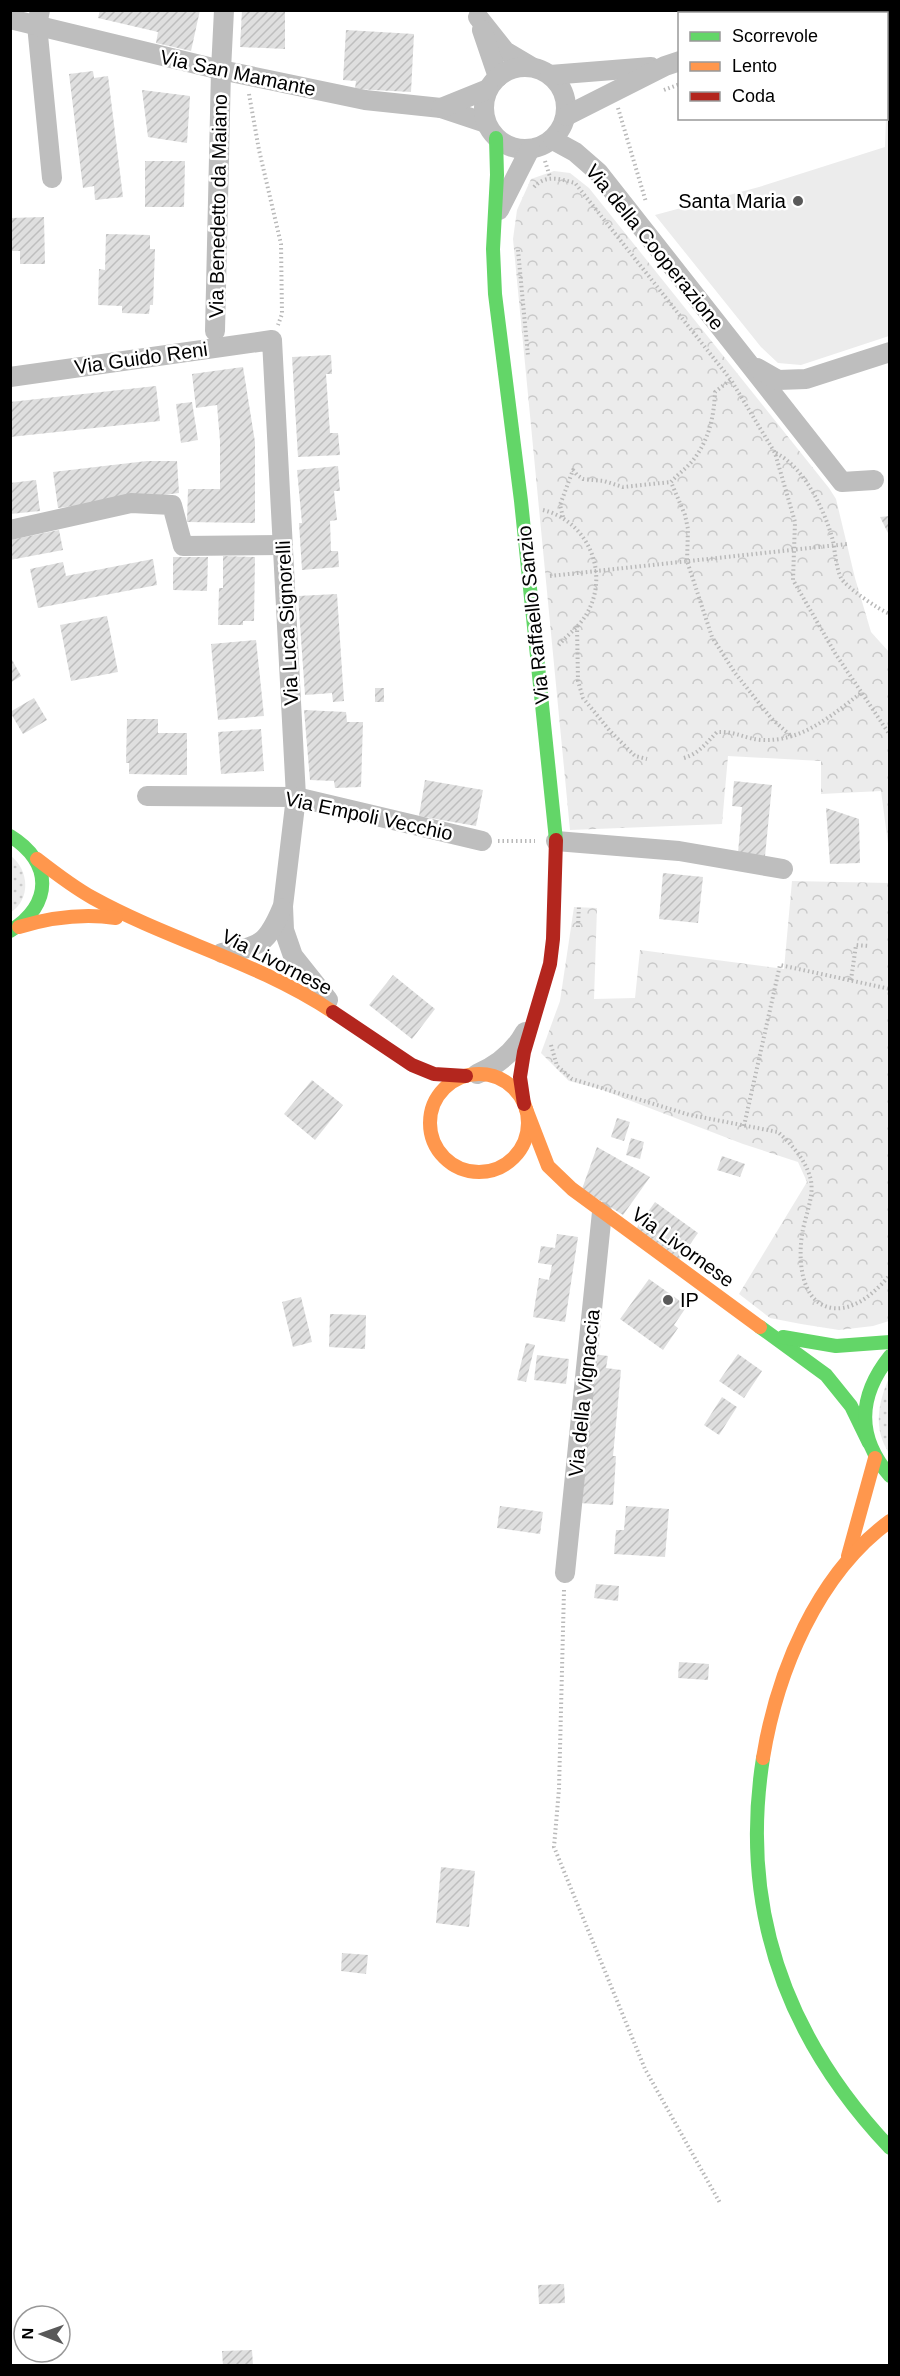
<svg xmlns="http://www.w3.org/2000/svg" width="900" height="2376" viewBox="0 0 900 2376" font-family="Arial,sans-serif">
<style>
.grass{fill:url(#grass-dots)}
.park{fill:url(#park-crowns)}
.pitch{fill:#ececec}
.building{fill:url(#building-hatch)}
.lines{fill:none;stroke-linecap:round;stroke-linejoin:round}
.path{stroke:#b9b9b9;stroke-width:4;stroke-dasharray:1.5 3;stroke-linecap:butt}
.street{stroke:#bebebe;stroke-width:20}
.fast{stroke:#63d668;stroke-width:14}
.slow{stroke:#ff974d;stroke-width:14}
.jam{stroke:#b3261e;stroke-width:14}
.poi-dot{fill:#595959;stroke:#fff;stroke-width:2}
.labels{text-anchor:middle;stroke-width:5;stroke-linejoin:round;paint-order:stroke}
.street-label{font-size:20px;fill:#000;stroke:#fff}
.poi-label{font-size:20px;fill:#000;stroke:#fff;text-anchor:end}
</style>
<defs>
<pattern id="grass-dots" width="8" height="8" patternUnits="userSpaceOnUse" patternTransform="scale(1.5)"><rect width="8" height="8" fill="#ececec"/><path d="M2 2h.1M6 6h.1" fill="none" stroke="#c9c9c9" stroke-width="1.8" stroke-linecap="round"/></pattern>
<pattern id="park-crowns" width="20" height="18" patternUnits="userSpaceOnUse" patternTransform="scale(1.5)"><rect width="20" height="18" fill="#ececec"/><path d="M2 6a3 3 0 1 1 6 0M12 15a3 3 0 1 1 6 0" fill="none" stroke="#c9c9c9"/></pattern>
<pattern id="building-hatch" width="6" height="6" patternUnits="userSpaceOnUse" patternTransform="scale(1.5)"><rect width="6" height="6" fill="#dfdfdf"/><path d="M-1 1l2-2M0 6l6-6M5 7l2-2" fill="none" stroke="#bebebe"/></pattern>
</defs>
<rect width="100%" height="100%" fill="#fff"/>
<g class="grass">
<path d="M 11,856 C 29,870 31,899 11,912 Z"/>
<path d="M 889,1378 L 889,1453 C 873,1429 878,1403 889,1378 Z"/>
</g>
<g class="park">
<polygon points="554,171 570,173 589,188 829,488 836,499 855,578 871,632 889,652 889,851 881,791 821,794 821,761 728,756 722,824 570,830 513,239 517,210 531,179"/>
<polygon points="792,881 889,883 889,1321 873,1326 839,1330 801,1324 770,1318 739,1294 807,1182 798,1162 743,1144 600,1089 569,1081 541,1053 560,1001 574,907 597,908 594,999 635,998 640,950 784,969"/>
</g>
<polygon class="pitch" points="889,26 889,336 801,365 778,363 761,347 655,215 759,187 885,147"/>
<g class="building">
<polygon points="100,10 200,10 191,51 156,43 158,32 98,18"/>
<polygon points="242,10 285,10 285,49 240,47"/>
<polygon points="346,30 414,34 411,92 355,89 356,81 343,80"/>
<polygon points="93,71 94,78 108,76 123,197 95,200 94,186 83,188 69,74"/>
<polygon points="142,90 190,96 187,143 148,137"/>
<polygon points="145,161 185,161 184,207 145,207"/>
<polygon points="44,217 45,264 20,264 20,251 10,251 10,218"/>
<polygon points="106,234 150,235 150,249 155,249 153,305 150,305 149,314 122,313 122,306 98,305 99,269 105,270"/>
<polygon points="331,355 332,374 326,374 330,433 338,433 340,455 298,457 292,357"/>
<polygon points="243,367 255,442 255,523 187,522 188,489 220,489 220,441 217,405 196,408 192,374"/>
<polygon points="156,386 160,421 10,437 10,402"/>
<polygon points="192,402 198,440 181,443 176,404"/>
<polygon points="147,461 177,461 179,493 58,508 53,472"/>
<polygon points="338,466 340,491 334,491 337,520 330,521 331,551 338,551 339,567 302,570 299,523 302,523 297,470"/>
<polygon points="36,480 40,511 10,514 10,483"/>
<polygon points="890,516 890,537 880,517"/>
<polygon points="59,530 63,550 10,560 10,540"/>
<polygon points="223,556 255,557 254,621 243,621 243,625 218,625 219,588 223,588"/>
<polygon points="173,557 208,557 207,591 173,590"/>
<polygon points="153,559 157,585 38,608 30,569 63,562 66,576"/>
<polygon points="337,594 344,701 333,702 332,693 305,695 298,596"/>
<polygon points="107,616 118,672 71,681 60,625"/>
<polygon points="256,640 264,716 218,720 211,644"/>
<polygon points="10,656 21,676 10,683"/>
<rect x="375" y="688" width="9" height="14"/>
<polygon points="34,698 47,720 23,734 10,712"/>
<polygon points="304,710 346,712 347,722 363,722 361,787 335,788 334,781 310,780"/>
<polygon points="127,719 158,719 158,733 187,733 187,775 129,774 129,763 126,763"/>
<polygon points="261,729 264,771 221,774 218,732"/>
<polygon points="425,780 483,790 476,826 419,816"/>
<polygon points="734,781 772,785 765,856 738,853 742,807 732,806"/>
<polygon points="826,808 859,819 860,863 830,864"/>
<polygon points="663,873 703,877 698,923 659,919"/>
<polygon points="393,975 435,1009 412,1039 369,1005"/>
<polygon points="312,1080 343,1105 315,1140 284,1114"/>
<polygon points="617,1118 630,1122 624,1141 611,1137"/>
<polygon points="631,1138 644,1142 640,1159 626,1155"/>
<polygon points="597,1147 650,1177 623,1215 582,1189"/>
<polygon points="722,1156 745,1164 740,1177 717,1170"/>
<polygon points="655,1202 698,1233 679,1260 636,1229"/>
<polygon points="557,1234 578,1237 565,1322 533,1317 539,1278 549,1280 552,1265 538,1263 541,1246 555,1248"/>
<polygon points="649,1279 687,1306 674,1325 678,1328 663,1350 620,1319"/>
<polygon points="301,1297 312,1342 293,1347 282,1302"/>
<polygon points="330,1314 366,1315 365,1349 329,1347"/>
<polygon points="526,1343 535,1345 526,1382 517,1380"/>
<polygon points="593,1354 608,1356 606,1368 621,1370 613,1456 616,1456 613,1505 579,1503"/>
<polygon points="738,1354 762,1371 744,1398 719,1381"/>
<polygon points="537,1355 569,1359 566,1384 534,1380"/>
<polygon points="722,1397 737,1407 719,1435 704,1425"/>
<polygon points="500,1506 543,1512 540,1534 497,1528"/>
<polygon points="626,1506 669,1509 665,1557 614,1554 616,1530 624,1530"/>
<polygon points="596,1584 619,1586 618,1601 594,1598"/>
<polygon points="679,1662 709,1664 708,1680 678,1678"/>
<polygon points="441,1867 475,1871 469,1927 436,1923"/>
<polygon points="342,1953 368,1955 366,1974 341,1971"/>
<polygon points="564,2284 565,2303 539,2304 538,2285"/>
<polygon points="252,2350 253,2366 223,2366 222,2351"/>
</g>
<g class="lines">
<g class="path">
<polyline points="886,14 890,13"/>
<polyline points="664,90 680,84"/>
<polyline points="249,94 259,150 281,244 282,314 278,325"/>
<polyline points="618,108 646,202"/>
<polyline points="545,161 550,177"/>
<path d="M 534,187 C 546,174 560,179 575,183 L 731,380 L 775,453 L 795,522 L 793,580 L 835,653 L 890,735"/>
<polyline points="518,250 528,356"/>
<path d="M 730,380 L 715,392 C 714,417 709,439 694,459 C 688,467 678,474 671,482 L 685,515 L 688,529 L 687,561 L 712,637 L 735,673 L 771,718 L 791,736"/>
<path d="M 776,453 C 805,468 825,511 833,541 C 835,552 836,567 841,578 C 846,587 879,610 890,614"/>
<path d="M 543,510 C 588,521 611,574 586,615 C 579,627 566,636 558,646"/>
<polyline points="563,517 560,505 573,470 577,475 583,479 604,481 623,487 671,482"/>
<polyline points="550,576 847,544"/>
<polyline points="577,626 578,681 583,698 610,731 635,756 647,759"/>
<path d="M 684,758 C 700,753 706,743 717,732 C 736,731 745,739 762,740 C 802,742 832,715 861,693"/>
<polyline points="498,841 535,841"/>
<polyline points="578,927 579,905"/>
<polyline points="851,980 856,945 869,946"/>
<path d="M 551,1045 L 557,1066 L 572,1079 L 690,1115 L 778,1132 C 792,1145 807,1161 811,1181 C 814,1198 804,1219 802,1235 C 798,1261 801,1303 832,1308 C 856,1311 876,1291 890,1275"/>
<polyline points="744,1126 780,965 890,989"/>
<polyline points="564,1590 559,1789 554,1847 645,2069 720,2203"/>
</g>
<g class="street">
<polyline points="40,10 37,25 52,178"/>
<polyline points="821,14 829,10"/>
<polyline points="478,17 505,51 532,67"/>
<polyline points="10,19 221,70 365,100 441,108 486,123"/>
<polyline points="482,30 498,77"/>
<circle cx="525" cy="108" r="41"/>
<polyline points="550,75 651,67"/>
<polyline points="441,108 488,89"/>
<polyline points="566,116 665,66 680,61"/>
<polyline points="553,140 575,152 598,172 842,482 874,480"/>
<polyline points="499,210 530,149"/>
<polyline points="215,331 221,70 224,10"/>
<polyline points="757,368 778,380 806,379 890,352"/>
<polyline points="10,377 272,340 296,797 283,906 284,930 293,956 328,1000"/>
<polyline points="10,530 131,503 172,505 183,546 283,545"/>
<polyline points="147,796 296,797 482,841"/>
<polyline points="556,841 679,851 783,869"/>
<path d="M 222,953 C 260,947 267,944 282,908"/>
<path d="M 477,1074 C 498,1065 514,1052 525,1032"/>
<polyline points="565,1573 602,1212"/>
</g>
<g class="fast">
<polyline points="496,138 497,175 493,249 495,294 521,501 556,840"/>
<path d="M 10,836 C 53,862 53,905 10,931"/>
<polyline points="760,1327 826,1375 851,1406 869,1443"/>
<polyline points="783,1337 836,1346 890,1342"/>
<path d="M 890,1356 C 858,1396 856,1437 890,1476"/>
<path d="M 763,1758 C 739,1910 786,2038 890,2148"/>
</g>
<g class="slow">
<path d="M 37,859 C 55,873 73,887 93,898 C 171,941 258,962 333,1012"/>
<path d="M 19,927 C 52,917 82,913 116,918"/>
<circle cx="479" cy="1123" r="49"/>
<polyline points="526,1109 548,1166 572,1189 760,1327"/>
<polyline points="848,1556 875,1458"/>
<path d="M 763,1758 C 777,1672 817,1574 890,1521"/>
</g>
<g class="jam">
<polyline points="333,1012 412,1065 434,1074 466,1076"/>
<polyline points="524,1104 520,1077 524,1052 550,964 553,939 556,840"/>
</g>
</g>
<g class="poi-dot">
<circle cx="798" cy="201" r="6"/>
<circle cx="668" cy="1300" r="6"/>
</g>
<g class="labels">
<g class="street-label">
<text transform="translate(238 73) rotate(12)" y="7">Via San Mamante</text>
<text transform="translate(218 206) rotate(-89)" y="7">Via Benedetto da Maiano</text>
<text transform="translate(655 247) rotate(51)" y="7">Via della Cooperazione</text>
<text transform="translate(141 358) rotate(-8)" y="7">Via Guido Reni</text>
<text transform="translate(533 615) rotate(-96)" y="7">Via Raffaello Sanzio</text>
<text transform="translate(287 623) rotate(-93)" y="7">Via Luca Signorelli</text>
<text transform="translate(369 816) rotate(12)" y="7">Via Empoli Vecchio</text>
<text transform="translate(277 962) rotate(27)" y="7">Via Livornese</text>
<text transform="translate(683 1247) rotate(36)" y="7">Via Livornese</text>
<text transform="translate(584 1393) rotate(-84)" y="7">Via della Vignaccia</text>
</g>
<g class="poi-label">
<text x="786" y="208">Santa Maria</text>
<text x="680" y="1307" text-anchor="start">IP</text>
</g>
</g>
<rect width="900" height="2376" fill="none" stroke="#000000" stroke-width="24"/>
<rect x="678" y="12" width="210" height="108" fill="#ffffff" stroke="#999999" stroke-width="1.5"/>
<rect x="690" y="32" width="30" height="9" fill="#63d668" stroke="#999999" stroke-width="1.5"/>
<text x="732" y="42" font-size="18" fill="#000000">Scorrevole</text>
<rect x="690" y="62" width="30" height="9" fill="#ff974d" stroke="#999999" stroke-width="1.5"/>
<text x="732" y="72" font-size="18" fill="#000000">Lento</text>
<rect x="690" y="92" width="30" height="9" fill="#b3261e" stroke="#999999" stroke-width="1.5"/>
<text x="732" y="102" font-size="18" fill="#000000">Coda</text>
<g transform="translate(42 2334) rotate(271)"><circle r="28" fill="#ffffff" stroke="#999999" stroke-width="1.5"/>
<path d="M0-4.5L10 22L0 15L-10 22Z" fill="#595959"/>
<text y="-9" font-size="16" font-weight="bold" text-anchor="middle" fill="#000000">N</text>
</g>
</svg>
